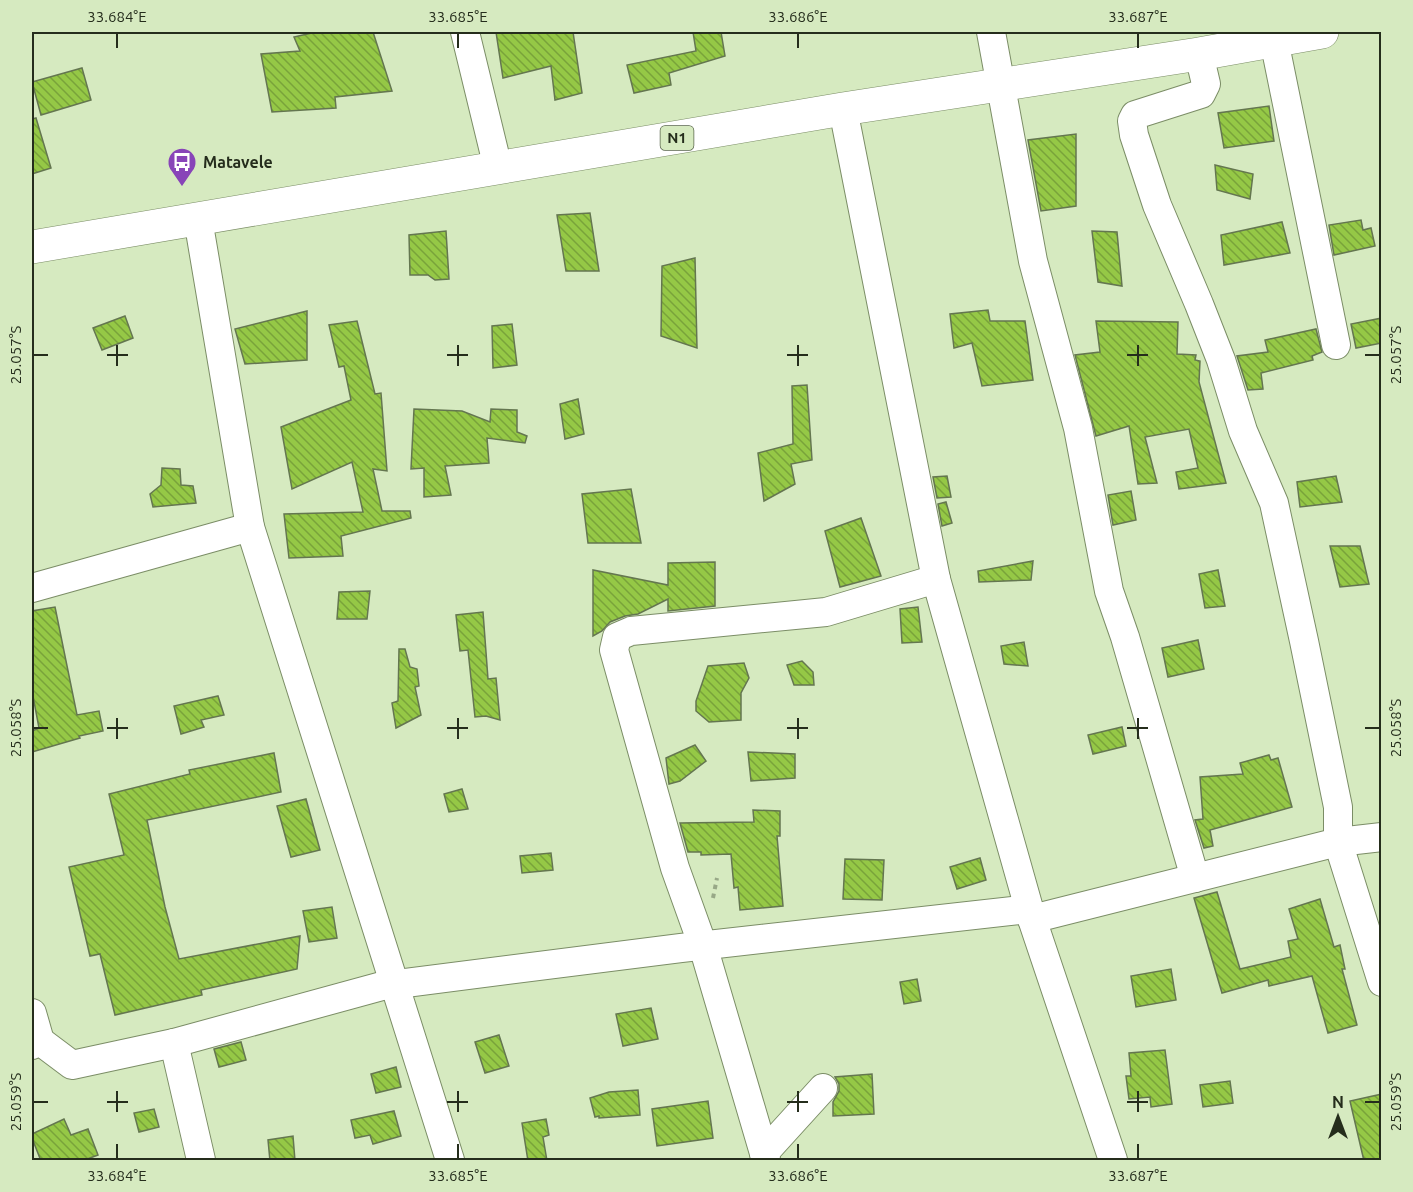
<svg xmlns="http://www.w3.org/2000/svg" width="1413" height="1192" viewBox="0 0 1413 1192" font-family="Ubuntu,sans-serif">
<style>
.building{fill:url(#building-back-hatch);stroke:#647650;stroke-width:1.5}
.lines{fill:none;stroke-linecap:round;stroke-linejoin:round}
.minor-casing{stroke:#7b8d66;stroke-width:30}
.highway-casing{stroke:#7b8d66;stroke-width:34}
.path{stroke:#98a887;stroke-width:4;stroke-dasharray:4.5 4.5;stroke-linecap:butt}
.minor{stroke:#fff;stroke-width:28}
.highway{stroke:#fff;stroke-width:33}
.ticks{fill:none;stroke:#252d1c;stroke-width:2}
.labels{text-anchor:middle;stroke-width:4.5;stroke-linejoin:round;paint-order:stroke}
.shield{fill:#d6eac0;stroke:#5a664d;stroke-width:1.5}
.shield-label{font-size:15px;font-weight:bold;fill:#252d1c}
.poi-label{font-size:16px;font-weight:bold;fill:#252d1c;stroke:#d6eac0;text-anchor:start}
.neatline{fill:none;stroke:#252d1c;stroke-width:2}
.ticks-label{font-size:15px;text-anchor:middle;fill:#252d1c}
</style>
<defs>
<pattern id="building-back-hatch" width="6" height="6" patternUnits="userSpaceOnUse" patternTransform="scale(1.5)"><rect width="6" height="6" fill="#95c846"/><path d="M-1 5l2 2M0 0l6 6M5-1l2 2" fill="none" stroke="#79a33a"/></pattern>
</defs>
<rect width="100%" height="100%" fill="#d6eac0"/>
<g class="building">
<polygon points="316,32 373,32 392,91 335,97 336,108 272,112 261,54 300,51 294,37"/>
<polygon points="496,32 573,32 582,93 555,100 551,66 503,78"/>
<polygon points="693,32 721,32 725,56 669,73 671,85 634,93 627,65 696,51"/>
<polygon points="82,68 91,100 41,115 32,82"/>
<polygon points="1269,106 1274,141 1224,148 1218,113"/>
<polygon points="36,118 51,168 32,174 32,119"/>
<polygon points="1076,134 1076,206 1041,211 1028,140"/>
<polygon points="1215,165 1253,174 1250,199 1217,190"/>
<polygon points="590,213 599,271 566,271 557,215"/>
<polygon points="1361,220 1363,230 1371,228 1375,246 1334,255 1329,225"/>
<polygon points="1282,222 1290,253 1224,265 1221,235"/>
<polygon points="446,231 449,279 435,280 428,275 410,275 409,235"/>
<polygon points="1092,231 1117,232 1122,286 1098,282"/>
<polygon points="695,258 697,348 661,336 662,266"/>
<polygon points="988,310 990,321 1025,321 1033,380 982,386 972,343 954,348 950,314"/>
<polygon points="307,311 307,360 245,364 235,329"/>
<polygon points="125,316 133,338 102,350 93,328"/>
<polygon points="1382,318 1382,343 1356,348 1351,324"/>
<polygon points="357,321 375,394 381,393 387,471 373,469 382,511 410,511 411,518 341,536 343,556 289,558 284,514 363,512 352,462 292,489 281,427 351,400 344,366 339,367 329,325"/>
<polygon points="1096,321 1178,322 1177,354 1196,355 1195,360 1200,361 1199,382 1226,483 1179,489 1176,472 1198,468 1189,429 1145,437 1157,483 1138,484 1129,426 1096,436 1075,355 1100,352"/>
<polygon points="512,324 517,365 493,368 492,326"/>
<polygon points="1316,329 1322,352 1312,356 1313,360 1261,373 1263,389 1248,390 1237,356 1268,352 1265,340"/>
<polygon points="807,385 812,460 791,464 795,484 764,501 758,453 793,444 792,386"/>
<polygon points="578,399 584,434 565,439 560,404"/>
<polygon points="414,409 462,411 490,422 491,409 517,410 517,432 527,436 525,443 487,438 489,463 445,466 451,495 424,497 424,468 411,469"/>
<polygon points="162,468 180,469 181,485 193,486 196,503 153,507 150,494 161,485"/>
<polygon points="947,476 951,497 937,498 933,477"/>
<polygon points="1336,476 1342,502 1300,507 1297,482"/>
<polygon points="631,489 641,543 588,543 582,494"/>
<polygon points="1131,491 1136,520 1113,525 1108,495"/>
<polygon points="946,502 952,523 942,526 938,504"/>
<polygon points="861,518 881,576 840,587 825,531"/>
<polygon points="1330,546 1360,546 1369,584 1340,587"/>
<polygon points="1033,561 1031,580 979,582 978,571"/>
<polygon points="715,562 715,606 668,611 668,599 638,614 625,616 610,622 602,631 593,636 593,570 668,585 668,563"/>
<polygon points="1218,570 1225,606 1205,608 1199,574"/>
<polygon points="370,591 367,619 337,619 339,592"/>
<polygon points="55,607 77,715 99,711 103,731 79,736 80,738 32,752 32,731 39,728 32,691 32,611"/>
<polygon points="918,607 922,642 902,643 900,609"/>
<polygon points="483,612 488,679 496,678 500,720 486,716 475,717 468,650 460,651 456,615"/>
<polygon points="1198,640 1204,669 1168,677 1162,648"/>
<polygon points="1024,642 1028,666 1004,664 1001,646"/>
<polygon points="399,649 405,649 410,667 417,669 419,686 415,687 421,715 396,728 392,703 398,701"/>
<polygon points="802,661 813,672 814,685 794,685 787,665"/>
<polygon points="744,663 749,678 741,693 741,720 709,722 696,711 696,701 708,666"/>
<polygon points="218,696 224,715 201,720 204,727 181,734 174,706"/>
<polygon points="1122,727 1126,746 1093,754 1088,735"/>
<polygon points="695,745 706,761 680,781 669,784 666,758"/>
<polygon points="748,752 795,754 795,778 751,781"/>
<polygon points="274,753 281,792 147,820 165,907 179,959 300,936 297,969 201,990 202,995 115,1015 100,954 90,956 69,867 124,855 109,794 190,774 189,770"/>
<polygon points="1269,755 1271,760 1278,758 1292,807 1210,830 1213,846 1204,848 1195,820 1203,819 1200,777 1243,774 1240,763"/>
<polygon points="462,789 468,809 449,812 444,794"/>
<polygon points="306,799 320,850 291,857 277,806"/>
<polygon points="753,810 780,811 780,836 777,836 783,906 740,910 738,887 734,888 731,854 701,855 701,852 688,852 680,823 754,822"/>
<polygon points="551,853 553,870 522,873 520,856"/>
<polygon points="980,858 986,880 957,889 950,867"/>
<polygon points="845,859 884,860 882,900 843,899"/>
<polygon points="1217,892 1240,969 1291,957 1288,941 1298,939 1289,909 1320,899 1334,947 1340,945 1345,969 1342,969 1357,1025 1328,1033 1312,976 1269,986 1268,980 1222,993 1194,898"/>
<polygon points="332,907 337,938 309,942 303,911"/>
<polygon points="1171,969 1176,1000 1136,1007 1131,976"/>
<polygon points="917,979 921,1001 904,1004 900,982"/>
<polygon points="651,1008 658,1039 623,1046 616,1014"/>
<polygon points="499,1035 509,1066 485,1073 475,1042"/>
<polygon points="241,1042 246,1060 219,1067 214,1049"/>
<polygon points="1165,1050 1172,1104 1151,1107 1150,1097 1129,1099 1126,1076 1131,1076 1129,1053"/>
<polygon points="396,1067 401,1087 376,1093 371,1074"/>
<polygon points="872,1074 874,1114 833,1116 833,1102 839,1091 839,1084 835,1077"/>
<polygon points="1230,1081 1233,1103 1203,1107 1200,1085"/>
<polygon points="638,1090 640,1115 599,1118 599,1116 595,1117 590,1098 609,1092"/>
<polygon points="1382,1094 1382,1161 1364,1161 1350,1101"/>
<polygon points="708,1101 713,1138 657,1146 652,1109"/>
<polygon points="154,1109 159,1127 139,1132 134,1113"/>
<polygon points="394,1111 401,1136 373,1144 370,1135 355,1138 351,1120"/>
<polygon points="64,1119 71,1135 88,1129 98,1155 82,1161 41,1161 32,1138 32,1134"/>
<polygon points="546,1119 549,1135 543,1137 547,1161 528,1161 522,1123"/>
<polygon points="293,1136 295,1161 270,1161 268,1140"/>
</g>
<g class="lines">
<g class="minor-casing">
<g id="minor">
<polyline points="465,32 498,168"/>
<polyline points="991,32 1033,261 1078,428 1109,591 1125,637 1195,878"/>
<polyline points="1274,40 1336,345"/>
<polyline points="1199,54 1206,84 1201,94 1135,115 1132,121 1134,135 1157,205 1199,304 1221,360 1243,431 1274,503 1304,641 1338,807 1338,842 1382,982"/>
<polyline points="843,109 936,579 1032,919 1113,1160"/>
<polyline points="198,219 250,527 450,1160"/>
<polyline points="32,588 250,527"/>
<polyline points="1032,919 1338,842 1382,837"/>
<polyline points="32,1013 40,1041"/>
<polyline points="174,1043 201,1160"/>
<polyline points="32,1045 40,1041 72,1065 174,1043 382,986 681,948 1029,909"/>
<polyline points="764,1153 823,1088"/>
<polyline points="766,1160 703,946 675,868 614,650 617,637 631,631 826,612 936,579"/>
</g>
</g>
<g class="highway-casing">
<polyline id="highway" points="32,247 843,109 1199,54 1322,32"/>
</g>
<polyline class="path" points="713,898 717,878"/>
<use href="#minor" class="minor"/>
<use href="#highway" class="highway"/>
</g>
<path class="ticks" d="M 117,33 L 117,48M 458,33 L 458,48M 798,33 L 798,48M 1138,33 L 1138,48M 117,345 L 117,366M 458,345 L 458,366M 798,345 L 798,366M 1138,345 L 1138,366M 33,355 L 48,355M 107,355 L 128,355M 447,355 L 468,355M 787,355 L 808,355M 1127,355 L 1148,355M 1365,355 L 1380,355M 117,718 L 117,739M 458,718 L 458,739M 798,718 L 798,739M 1138,718 L 1138,739M 33,728 L 48,728M 107,728 L 128,728M 447,728 L 468,728M 787,728 L 808,728M 1127,728 L 1148,728M 1365,728 L 1380,728M 117,1091 L 117,1112M 458,1091 L 458,1112M 798,1091 L 798,1112M 1138,1091 L 1138,1112M 33,1102 L 48,1102M 107,1102 L 128,1102M 447,1102 L 468,1102M 787,1102 L 808,1102M 1127,1102 L 1148,1102M 1365,1102 L 1380,1102M 117,1144 L 117,1159M 458,1144 L 458,1159M 798,1144 L 798,1159M 1138,1144 L 1138,1159"/>
<defs>
<g id="bus-pin" transform="scale(1.5)"><path d="M0 17L-7.5 6A9.5 9.5 0 1 1 7.5 6Z" fill="#8844b8" stroke="#d6eac0"/><path d="M-5-6H5V4H4V6H2V4H-2V6H-4V4H-5ZM-3.5-4V0h7V-4ZM-3.5 1.2v1.5H-2V1.2ZM2 1.2v1.5H3.5V1.2Z" fill="#fff"/></g>
</defs>
<g fill-rule="evenodd">
<use href="#bus-pin" x="182" y="162"/>
</g>
<g class="labels">
<rect class="shield" x="660.5" y="126" width="33" height="24" rx="4.5"/>
<g class="shield-label">
<text x="677" y="143">N1</text>
</g>
<g class="poi-label">
<text x="203" y="168">Matavele</text>
</g>
</g>
<rect width="1413" height="1192" fill="none" stroke="#d6eac0" stroke-width="66"/>
<g transform="translate(1338 1117)" stroke="#d6eac0" stroke-width="4.5" paint-order="stroke">
<path d="M0-4.5L10 22L0 15L-10 22Z" fill="#252d1c"/>
<text y="-9" font-size="16" font-weight="bold" text-anchor="middle" fill="#252d1c">N</text>
</g>
<rect x="33" y="33" width="1347" height="1126" class="neatline"/>
<g class="ticks-label">
<text x="117" y="22">33.684°E</text>
<text x="458" y="22">33.685°E</text>
<text x="798" y="22">33.686°E</text>
<text x="1138" y="22">33.687°E</text>
<text transform="translate(16 355) rotate(-90)" y="5">25.057°S</text>
<text transform="translate(1396 355) rotate(-90)" y="5">25.057°S</text>
<text transform="translate(16 728) rotate(-90)" y="5">25.058°S</text>
<text transform="translate(1396 728) rotate(-90)" y="5">25.058°S</text>
<text transform="translate(16 1102) rotate(-90)" y="5">25.059°S</text>
<text transform="translate(1396 1102) rotate(-90)" y="5">25.059°S</text>
<text x="117" y="1181">33.684°E</text>
<text x="458" y="1181">33.685°E</text>
<text x="798" y="1181">33.686°E</text>
<text x="1138" y="1181">33.687°E</text>
</g>
</svg>
